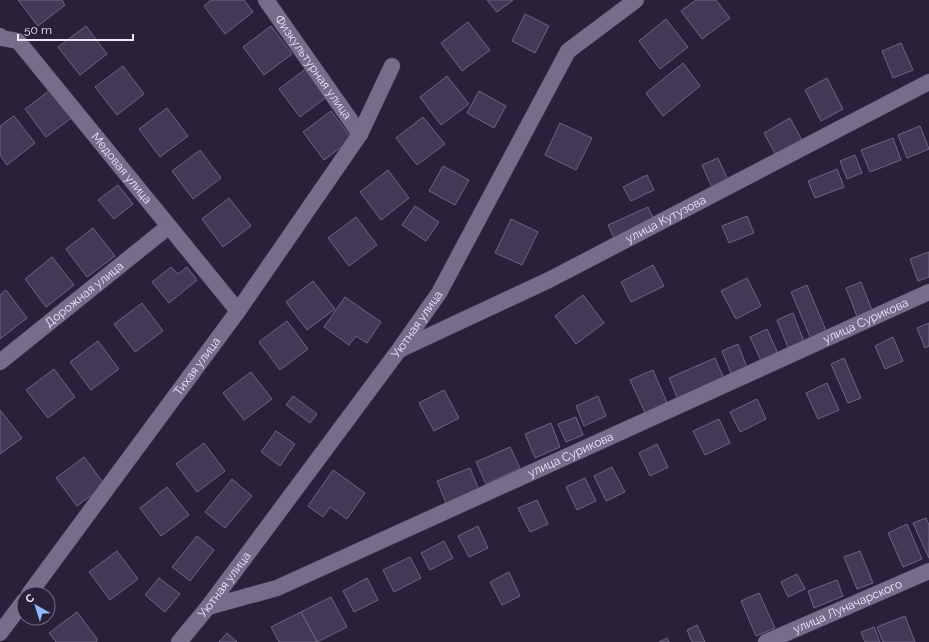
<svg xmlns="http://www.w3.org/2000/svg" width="929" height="642" viewBox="0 0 929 642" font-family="Raleway,sans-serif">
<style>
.building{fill:#433954;stroke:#6f6582}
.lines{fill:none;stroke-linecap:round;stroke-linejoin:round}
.minor-casing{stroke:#433a4f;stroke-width:17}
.minor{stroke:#776d8a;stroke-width:16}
.labels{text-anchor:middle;stroke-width:3;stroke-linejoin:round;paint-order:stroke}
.street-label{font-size:12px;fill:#efeafb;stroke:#292039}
</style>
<rect width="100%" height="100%" fill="#292039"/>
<g class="building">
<polygon points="18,0 62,0 65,5 38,26"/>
<polygon points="211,0 244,0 253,12 225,34 204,6"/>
<polygon points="487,0 513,0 497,12"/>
<polygon points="696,0 716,0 730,18 702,39 681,11"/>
<polygon points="525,14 549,26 535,53 512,41"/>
<polygon points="666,19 688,47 660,69 639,41"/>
<polygon points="468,22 490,50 462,71 441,43"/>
<polygon points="86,26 107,54 80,75 58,47"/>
<polygon points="271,26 292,54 264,75 243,47"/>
<polygon points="901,43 913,70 893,78 882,51"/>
<polygon points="683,63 700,86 663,116 646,93"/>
<polygon points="123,66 144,94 117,115 95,87"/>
<polygon points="307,68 328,96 300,117 279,89"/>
<polygon points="447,76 469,104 441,125 420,97"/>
<polygon points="827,78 843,109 821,121 805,90"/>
<polygon points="53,88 74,116 46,137 25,109"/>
<polygon points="479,91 506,106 494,128 467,113"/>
<polygon points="167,108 188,136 160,157 139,129"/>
<polygon points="331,111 352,139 324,160 303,132"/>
<polygon points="14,116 35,143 7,165 0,155 0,126"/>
<polygon points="423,117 445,144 417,165 396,138"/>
<polygon points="790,118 803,142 777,157 764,133"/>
<polygon points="560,123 592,138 576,170 545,155"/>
<polygon points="920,126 929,149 907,158 898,135"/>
<polygon points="893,138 901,160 870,172 861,150"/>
<polygon points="200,150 221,178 193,199 172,171"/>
<polygon points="855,155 862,173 847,179 840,161"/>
<polygon points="718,158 729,182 713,190 702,165"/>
<polygon points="443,166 469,180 455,205 429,191"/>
<polygon points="837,169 844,187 815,198 808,181"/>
<polygon points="388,170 409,198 381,220 360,192"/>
<polygon points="647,175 654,190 631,201 623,187"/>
<polygon points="118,185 133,204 114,219 98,200"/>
<polygon points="229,198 251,226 223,247 202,219"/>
<polygon points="415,206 439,222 426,241 402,225"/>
<polygon points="648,207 656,224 616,242 608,225"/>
<polygon points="747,216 754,233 729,243 722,226"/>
<polygon points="356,217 377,245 349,266 328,238"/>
<polygon points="511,219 538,232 522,265 495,253"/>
<polygon points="93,228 115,256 87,277 66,249"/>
<polygon points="929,252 929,277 918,281 910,259"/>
<polygon points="52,257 74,285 46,307 25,279"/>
<polygon points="653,265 664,286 631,302 621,282"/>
<polygon points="171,267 178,274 187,267 197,280 169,303 152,282"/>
<polygon points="747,278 761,306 736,319 721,291"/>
<polygon points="313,281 335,309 307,330 286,302"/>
<polygon points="861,282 873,313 858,319 846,288"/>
<polygon points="807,285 827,333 811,339 791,292"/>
<polygon points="6,290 27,318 0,339 0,295"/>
<polygon points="583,295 604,323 576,344 555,316"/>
<polygon points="345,297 381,322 367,343 356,336 349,345 324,327"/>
<polygon points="142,303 163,331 135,352 114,324"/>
<polygon points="793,313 805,344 789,350 777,320"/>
<polygon points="287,321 308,349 280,370 259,342"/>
<polygon points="929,323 929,346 925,348 917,328"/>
<polygon points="767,329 779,356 762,363 750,337"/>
<polygon points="893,337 903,361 885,369 875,346"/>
<polygon points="98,341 119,369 91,390 70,362"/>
<polygon points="738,344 748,370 732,376 722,351"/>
<polygon points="715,358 725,381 679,402 669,378"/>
<polygon points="844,358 861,398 848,403 831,364"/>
<polygon points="54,369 75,397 48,418 26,390"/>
<polygon points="653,370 668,405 646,415 630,380"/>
<polygon points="251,372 272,399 244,420 223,393"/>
<polygon points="827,383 839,410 818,419 806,393"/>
<polygon points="444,390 459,418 434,431 419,403"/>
<polygon points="293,396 317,414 310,423 286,405"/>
<polygon points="598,396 606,416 584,426 576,406"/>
<polygon points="757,399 766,419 740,432 730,412"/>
<polygon points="0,410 22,438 0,454"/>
<polygon points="576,417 583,435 566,442 558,424"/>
<polygon points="719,419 730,443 705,455 693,431"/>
<polygon points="551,423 560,447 535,458 525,434"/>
<polygon points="276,431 295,444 280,466 261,452"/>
<polygon points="204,443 225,471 197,492 176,464"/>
<polygon points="657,444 668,467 650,476 639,453"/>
<polygon points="510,447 520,468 486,484 476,462"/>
<polygon points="84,457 105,485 77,506 56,478"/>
<polygon points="612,467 625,492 606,501 594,476"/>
<polygon points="470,468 479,490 446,503 437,481"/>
<polygon points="333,470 365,493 347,519 330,507 323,517 308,506"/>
<polygon points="585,478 596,501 577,510 566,487"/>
<polygon points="232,479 252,496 225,528 205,512"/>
<polygon points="167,487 189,515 161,536 140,508"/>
<polygon points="537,500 548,524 530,532 518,508"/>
<polygon points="926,518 929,525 929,558 913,523"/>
<polygon points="907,524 922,559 903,567 888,533"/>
<polygon points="478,526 488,548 469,557 458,536"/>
<polygon points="197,536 214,550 190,581 172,567"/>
<polygon points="444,541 453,558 430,570 421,553"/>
<polygon points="117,551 138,579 110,600 89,572"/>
<polygon points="860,551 873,583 857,589 844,557"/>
<polygon points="410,557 421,578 394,592 383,570"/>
<polygon points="509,572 520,596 502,605 490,582"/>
<polygon points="797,574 805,589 788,597 781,582"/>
<polygon points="159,578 180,594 165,612 145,595"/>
<polygon points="367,578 378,600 354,612 343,591"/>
<polygon points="837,580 843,596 814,608 808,591"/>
<polygon points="759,593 775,628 756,636 741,601"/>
<polygon points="331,597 347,627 317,642 301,612"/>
<polygon points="77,612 98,640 96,642 56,642 49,633"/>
<polygon points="301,612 317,642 279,642 271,627"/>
<polygon points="905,616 915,642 883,642 877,627"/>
<polygon points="697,625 705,642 692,642 687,630"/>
<polygon points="874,627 880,642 865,642 861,632"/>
<polygon points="227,633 237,642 219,642"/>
<polygon points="667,638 669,642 659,642"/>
</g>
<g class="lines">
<g class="minor-casing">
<g id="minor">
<path id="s1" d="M 266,0 L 360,134"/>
<path id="s2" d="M 0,36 L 2,38 L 18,41 L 238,311"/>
<path id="s3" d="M 401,349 L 549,280 L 929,82"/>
<path id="s4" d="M 0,362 L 168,227"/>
<path id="s5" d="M 29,594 L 238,311 L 360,134 L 392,66"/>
<path id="s6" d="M 208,607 L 277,588 L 929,292"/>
<polyline points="0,633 24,601"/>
<path id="s7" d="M 179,642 L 208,607 L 399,350 L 439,293 L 568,51 L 636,0"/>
<path id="s8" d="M 766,642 L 929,571"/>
</g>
</g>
<use href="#minor" class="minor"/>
</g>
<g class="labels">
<g class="street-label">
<text dy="4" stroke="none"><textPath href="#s1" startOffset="82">Физкультурная улица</textPath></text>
<text dy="4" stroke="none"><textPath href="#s2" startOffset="183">Медовая улица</textPath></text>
<text dy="4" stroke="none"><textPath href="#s3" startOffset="295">улица Кутузова</textPath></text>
<text dy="4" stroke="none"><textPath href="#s4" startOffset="108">Дорожная улица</textPath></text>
<text dy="4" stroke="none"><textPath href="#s6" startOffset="718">улица Сурикова</textPath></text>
<text dy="4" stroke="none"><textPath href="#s7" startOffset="397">Уютная улица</textPath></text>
<text dy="4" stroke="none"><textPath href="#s5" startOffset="283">Тихая улица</textPath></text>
<text dy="4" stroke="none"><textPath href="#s6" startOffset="394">улица Сурикова</textPath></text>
<text dy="4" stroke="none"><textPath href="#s7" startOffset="73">Уютная улица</textPath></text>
<text dy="4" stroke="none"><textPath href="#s8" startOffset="89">улица Луначарского</textPath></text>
</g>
</g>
<g transform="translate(36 606) rotate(321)"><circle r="19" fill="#292039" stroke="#787187"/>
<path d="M0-3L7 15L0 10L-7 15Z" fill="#91b8fd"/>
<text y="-6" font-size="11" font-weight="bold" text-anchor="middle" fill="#efeafb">С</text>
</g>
<path d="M18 34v6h115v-6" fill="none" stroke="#efeafb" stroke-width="2"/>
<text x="24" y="34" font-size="12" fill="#efeafb" stroke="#292039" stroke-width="3" paint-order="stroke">50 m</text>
</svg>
